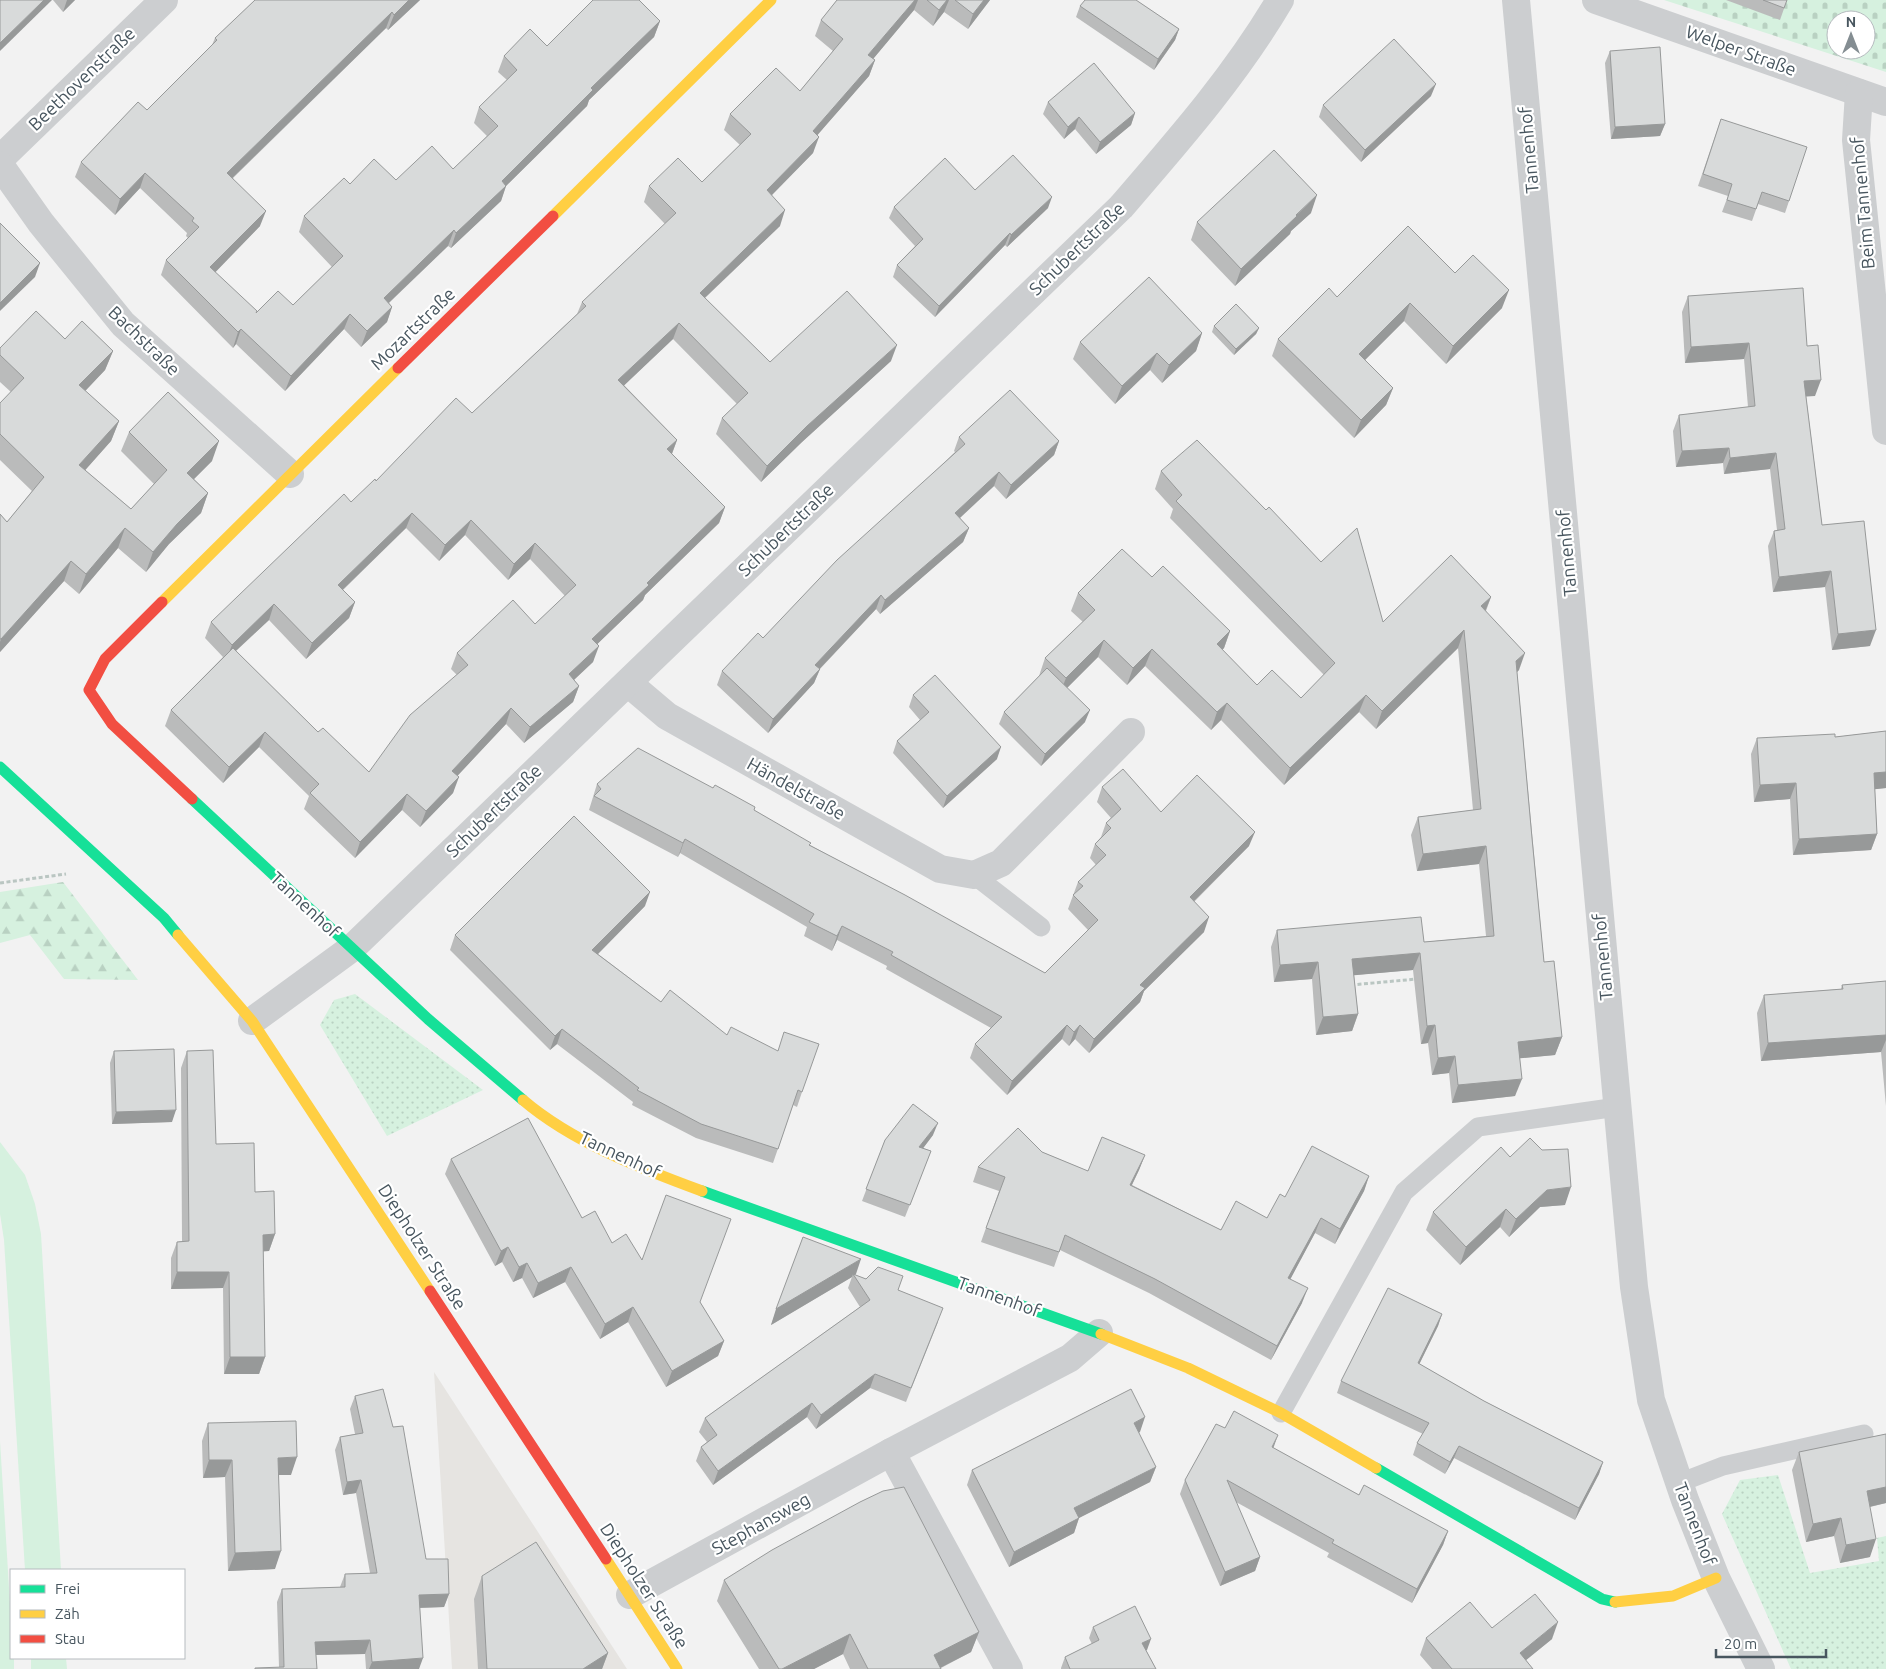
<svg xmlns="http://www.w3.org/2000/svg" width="1886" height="1669" viewBox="0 0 1886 1669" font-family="Ubuntu,sans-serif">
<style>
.commercial{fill:#e6e4e1}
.forest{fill:url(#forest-firs)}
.cemetery{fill:url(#cemetery-stones);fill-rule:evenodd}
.park{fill:url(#park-dots)}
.pitch{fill:#d6f1df}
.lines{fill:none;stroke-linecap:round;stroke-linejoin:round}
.path{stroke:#bac6c2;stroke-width:3;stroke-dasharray:4 2.5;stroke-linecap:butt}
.lane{stroke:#ccced0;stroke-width:19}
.street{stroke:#ccced0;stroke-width:28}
.fast{stroke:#16e098;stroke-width:11}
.slow{stroke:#ffcf43;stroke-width:11}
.jam{stroke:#f24e42;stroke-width:11}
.wall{fill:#babbbb;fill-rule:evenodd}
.shaded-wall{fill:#979999}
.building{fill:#d8dada;stroke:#979999}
.labels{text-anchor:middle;stroke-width:4.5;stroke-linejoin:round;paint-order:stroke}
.street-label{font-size:18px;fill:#48565f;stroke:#fff}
</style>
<defs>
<pattern id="forest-firs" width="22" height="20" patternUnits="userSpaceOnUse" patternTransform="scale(1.25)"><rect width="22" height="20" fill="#d6f1df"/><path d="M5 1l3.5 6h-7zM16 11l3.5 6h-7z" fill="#b9d1c2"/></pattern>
<pattern id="cemetery-stones" width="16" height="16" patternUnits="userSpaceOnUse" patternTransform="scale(1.25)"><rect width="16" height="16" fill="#d6f1df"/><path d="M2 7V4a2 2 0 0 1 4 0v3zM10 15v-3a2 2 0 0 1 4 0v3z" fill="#b9d1c2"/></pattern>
<pattern id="park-dots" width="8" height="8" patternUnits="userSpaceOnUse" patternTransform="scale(1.25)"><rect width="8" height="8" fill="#d6f1df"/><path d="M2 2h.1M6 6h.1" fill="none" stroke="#b9d1c2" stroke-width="1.8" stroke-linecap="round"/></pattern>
</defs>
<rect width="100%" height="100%" fill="#f2f2f2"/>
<polygon class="commercial" points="434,1372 627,1669 452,1669"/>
<polygon class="forest" points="63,882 138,980 64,979 30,935 0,943 0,892"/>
<path class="cemetery" d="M 1664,0 L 1886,0 L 1886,72 ZM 1836,20 L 1866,20 L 1866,50 L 1836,50 Z"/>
<g class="park">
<polygon points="355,994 483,1090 387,1136 320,1025 334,1000"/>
<polygon points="1778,1475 1810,1573 1879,1561 1877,1538 1886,1536 1886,1669 1791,1669 1722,1514 1740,1480"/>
</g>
<g class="pitch">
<polygon points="0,1142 25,1175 35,1204 41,1234 61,1570 25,1570 4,1240 0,1214"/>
<polygon points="0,1441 11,1620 11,1658 14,1658 14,1669 0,1669"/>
<polygon points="31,1658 66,1658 67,1669 31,1669"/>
</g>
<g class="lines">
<g class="path">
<polyline points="0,883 66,874"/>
<polyline points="1351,985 1417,979"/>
</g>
<g class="lane">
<polyline points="974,875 1041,927"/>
<polyline points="1281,1413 1404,1192 1478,1127 1617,1107"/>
<polyline points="1679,1483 1723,1466 1864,1434"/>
</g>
<g class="street">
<polyline points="1516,0 1634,1287 1651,1400 1685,1500 1716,1578 1761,1669"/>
<polyline points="1596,0 1886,102"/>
<polyline points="1859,93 1856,140 1886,431"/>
<polyline points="0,159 164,0"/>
<polyline points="0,165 41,223 123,324 290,474"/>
<polyline points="628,683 667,716 940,869 974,875 1001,863 1131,732"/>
<path d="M 252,1021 L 352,948 L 1121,207 C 1178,141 1236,75 1280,0"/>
<polyline points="891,1452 1009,1669"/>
<polyline points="630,1595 891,1452 1070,1358 1099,1333"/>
</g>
<g class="fast">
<polyline points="0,767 164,918 178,935"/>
<polyline points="192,799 428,1019 523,1100"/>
<polyline points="702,1191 1101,1334"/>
<polyline points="1376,1468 1602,1599 1615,1602"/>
</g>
<g class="slow">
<polyline points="553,216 771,0"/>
<polyline points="162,602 398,368"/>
<polyline points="178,935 252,1021 430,1291"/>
<path d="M 523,1100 C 572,1142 642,1169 702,1191"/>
<polyline points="1101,1334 1188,1368 1281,1413 1376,1468"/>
<polyline points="606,1559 677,1669"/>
<polyline points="1615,1602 1673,1596 1716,1578"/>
</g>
<g class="jam">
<polyline points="398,368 553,216"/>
<polyline points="162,602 105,659 89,690 112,724 192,799"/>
<polyline points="430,1291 606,1559"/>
</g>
</g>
<g class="wall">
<polygon points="53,0 75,0 63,12"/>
<polygon points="255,0 420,0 388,30 386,28 233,178 260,226 215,272 257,312 293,305 332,267 299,232 304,216 350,184 396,180 453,169 487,136 474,123 479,107 507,80 498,72 504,56 547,46 660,21 654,37 589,100 587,106 506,186 501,201 451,248 448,246 389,303 392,307 387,322 361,347 344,329 285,391 236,344 233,348 161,275 166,260 188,238 186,236 187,233 140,188 115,215 75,177 81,162 147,110 212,45 215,38"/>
<path d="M 837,0 L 990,0 L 968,29 L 944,12 L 933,26 L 914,10 L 873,59 L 875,60 L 869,76 L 817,135 L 813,153 L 772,195 L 780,226 L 705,298 L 770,362 L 891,361 L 802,442 L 761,482 L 716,434 L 722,418 L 737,404 L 673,339 L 624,385 L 677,440 L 672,454 L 725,507 L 719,523 L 645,595 L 643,600 L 597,644 L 593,662 L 574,680 L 579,686 L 573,702 L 524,743 L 506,724 L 457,776 L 453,793 L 420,827 L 402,810 L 355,858 L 304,809 L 309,796 L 259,747 L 223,783 L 165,726 L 171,710 L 223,657 L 205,638 L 211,622 L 376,481 L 472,413 L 577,314 L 582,302 L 665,224 L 644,202 L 649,186 L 702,182 L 740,145 L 724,130 L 730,114 L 800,91 L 833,51 L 815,36 L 821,20 ZM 406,528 L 439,561 L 465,535 L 508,580 L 530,559 L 565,596 L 535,624 L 457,653 L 451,669 L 457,675 L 369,772 L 318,732 L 236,651 L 269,620 L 306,659 L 349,618 L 355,602 L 343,590 Z"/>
<polygon points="1726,0 1787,0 1780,20"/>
<polygon points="1138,2 1179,29 1175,40 1154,70 1076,17 1080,6"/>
<polygon points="1610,51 1665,124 1660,136 1611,139 1605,63"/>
<polygon points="1431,96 1361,162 1319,117 1323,105"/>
<polygon points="1048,102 1135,113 1131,125 1096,154 1075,129 1064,139 1043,114"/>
<polygon points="1721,119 1789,201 1785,213 1758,204 1752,221 1722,212 1728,196 1698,186"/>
<polygon points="975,190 1048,208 1007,247 1005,245 935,317 893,277 897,265 915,246 889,218 894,207"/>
<polygon points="1311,213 1291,231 1290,234 1235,286 1191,240 1197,222"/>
<polygon points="1455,273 1502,308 1446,364 1404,321 1365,360 1393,388 1386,405 1354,438 1272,356 1278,339 1337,297"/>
<polygon points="1688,296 1807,346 1815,396 1806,396 1822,525 1870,646 1832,650 1825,587 1773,592 1768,546 1774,531 1777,530 1770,469 1724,474 1723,463 1676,467 1673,431 1679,415 1748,407 1744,359 1685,363 1682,312"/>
<polygon points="1214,326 1259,328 1256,334 1234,355 1212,332"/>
<polygon points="1202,333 1196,351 1162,383 1150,370 1115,404 1073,359 1080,342"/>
<polygon points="65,339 113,351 105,370 85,391 119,421 111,441 85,470 131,509 154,484 121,451 129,432 212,461 194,479 208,493 201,513 169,544 146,572 118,548 79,594 64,581 0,652 0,514 7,522 32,491 0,460 0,403 11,392 0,382 0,355"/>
<polygon points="959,437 1059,441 1054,455 1006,499 994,486 960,518 969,528 963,542 880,614 876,609 820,669 814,683 768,733 717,685 722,671 763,638 955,452 954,451"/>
<polygon points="1161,471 1266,510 1383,622 1491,597 1486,611 1519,670 1517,672 1544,962 1562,1037 1555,1055 1520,1058 1515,1096 1452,1103 1449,1073 1432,1075 1428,1043 1421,1044 1413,970 1354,975 1358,1014 1352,1031 1316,1035 1312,979 1274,982 1271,947 1277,930 1424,942 1486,936 1479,864 1417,871 1411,835 1418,817 1473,810 1458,648 1376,729 1359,712 1284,785 1221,720 1211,730 1145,666 1127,685 1098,657 1067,688 1085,722 1041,766 999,724 1004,712 1039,676 1045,658 1083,622 1071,611 1078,593 1152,577 1230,631 1224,648 1222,650 1257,685 1301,698 1324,675 1170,518 1173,509 1155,489"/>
<polygon points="913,695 997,759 943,808 893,753 897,741 920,720 909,707"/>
<polygon points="1886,731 1886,788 1875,789 1877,834 1871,850 1793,855 1790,799 1754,802 1751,754 1757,738 1835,737"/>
<polygon points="597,784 754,810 810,845 1045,973 1088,930 1068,909 1078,882 1096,865 1090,858 1095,844 1101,837 1106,823 1111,818 1097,802 1102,787 1161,812 1249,846 1194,902 1204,932 1144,991 1140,1002 1089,1053 1075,1039 1069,1046 1062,1039 1007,1095 970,1058 975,1044 991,1028 886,969 887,966 837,940 832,951 804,936 807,927 680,853 678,857 589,810"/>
<polygon points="645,906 598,954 661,1002 802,1092 797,1107 793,1105 773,1163 696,1138 632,1105 633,1102 557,1044 550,1050 450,950 455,935"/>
<polygon points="1886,981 1886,1106 1881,1052 1761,1061 1757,1013 1764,995 1841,989 1842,985"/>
<polygon points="114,1051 172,1122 112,1124 110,1063"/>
<polygon points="187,1051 216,1144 255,1192 275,1234 269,1251 263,1251 265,1357 259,1374 224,1374 223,1288 171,1289 171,1258 177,1242 182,1241 181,1068"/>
<polygon points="933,1135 923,1148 931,1151 905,1217 862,1201 885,1140"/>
<polygon points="1042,1152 1088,1171 1145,1155 1139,1170 1132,1185 1221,1230 1267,1218 1285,1197 1369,1176 1364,1191 1335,1244 1315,1233 1290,1279 1302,1303 1271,1360 1149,1293 1060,1250 1054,1267 981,1242 999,1191 973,1182 978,1167"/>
<polygon points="1510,1157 1565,1205 1540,1207 1509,1237 1500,1227 1460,1265 1426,1230 1433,1212"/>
<polygon points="451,1159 582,1218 612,1243 642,1260 700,1302 724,1341 718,1356 666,1387 628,1322 600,1339 565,1282 533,1298 522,1278 513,1282 502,1262 495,1266 445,1174"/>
<polygon points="803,1237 856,1274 855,1275 898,1290 938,1322 906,1402 870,1388 816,1429 807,1417 713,1485 696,1461 701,1447 707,1442 699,1432 705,1418 860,1307 848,1288 852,1277 771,1325"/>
<polygon points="1442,1314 1438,1326 1419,1364 1484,1401 1603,1462 1599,1474 1575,1520 1454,1458 1445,1474 1413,1455 1417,1443 1423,1434 1337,1393 1341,1381"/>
<polygon points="355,1396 426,1559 449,1594 444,1607 420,1608 419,1669 366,1669 365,1654 316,1655 317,1669 279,1667 277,1602 282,1589 340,1587 345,1574 370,1573 356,1493 343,1495 335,1450 340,1437 355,1434 350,1409"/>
<polygon points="208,1423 291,1475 279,1475 275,1569 228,1571 225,1477 203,1478 202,1441"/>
<polygon points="1225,1428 1273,1448 1359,1495 1448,1531 1443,1545 1412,1603 1327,1557 1329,1553 1236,1502 1260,1557 1255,1571 1220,1586 1180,1494 1185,1480"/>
<polygon points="1140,1432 1138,1433 1156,1467 1150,1482 1079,1518 1074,1533 1009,1567 967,1485 972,1470"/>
<polygon points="1886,1434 1886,1503 1870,1507 1870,1557 1840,1563 1834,1536 1806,1542 1792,1470 1799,1452"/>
<polygon points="482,1576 608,1653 602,1669 478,1669 474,1599"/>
<polygon points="724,1580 979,1632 971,1652 941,1668 941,1669 850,1669 843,1654 814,1669 759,1669 717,1601"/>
<polygon points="1093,1627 1147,1650 1146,1650 1156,1669 1061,1669 1061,1668 1065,1657 1092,1644 1089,1638"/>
<polygon points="1492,1628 1552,1639 1526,1660 1533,1669 1432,1669 1420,1655 1426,1638"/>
</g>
<g class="shaded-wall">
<polygon points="44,0 52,0 0,51 0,43"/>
<polygon points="67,0 75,0 63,12"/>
<polygon points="409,0 420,0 388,30 394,15"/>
<polygon points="915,0 918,0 914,10 863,71 868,55"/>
<polygon points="947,0 949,0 944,12 933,26 939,10"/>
<polygon points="984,0 990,0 968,29 973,14"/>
<polygon points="392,12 386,28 222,188 227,173"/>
<polygon points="660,21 654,37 589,100 587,106 506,186 501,201 451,248 456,233 502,181 591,88"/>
<polygon points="1179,29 1175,40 1154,70 1158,59"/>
<polygon points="875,60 869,76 807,147 813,131"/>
<polygon points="1436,84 1431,96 1361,162 1365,150"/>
<polygon points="1135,113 1131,125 1096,154 1100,142"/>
<polygon points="1079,117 1075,129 1064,139 1068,127"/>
<polygon points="1665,124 1660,136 1611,139 1615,127"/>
<polygon points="819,137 813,153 761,206 767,190"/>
<polygon points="145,173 140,188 115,215 120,199"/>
<polygon points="1317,195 1311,213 1291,231 1290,234 1235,286 1241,269"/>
<polygon points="1052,197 1048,208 1007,247 1011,235"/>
<polygon points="785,210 780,226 694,308 700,293"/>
<polygon points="266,211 260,226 205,283 210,267"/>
<polygon points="454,230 448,246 378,313 384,298"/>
<polygon points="1010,233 1005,245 935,317 939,306"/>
<polygon points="40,263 35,277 0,311 0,303"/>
<polygon points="1509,290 1502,308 1446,364 1453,346"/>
<polygon points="1410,303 1404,321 1353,372 1359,354"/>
<polygon points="392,307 387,322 361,347 367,331"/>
<polygon points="350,314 344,329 285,391 291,376"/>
<polygon points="679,323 673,339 613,396 618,380"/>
<polygon points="1259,328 1256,334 1234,355 1236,349"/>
<polygon points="241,329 236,344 233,348 238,332"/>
<polygon points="1202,333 1196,351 1162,383 1169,365"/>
<polygon points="1749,343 1744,359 1685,363 1691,347"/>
<polygon points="897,345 891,361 802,442 761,482 767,466 807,426"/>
<polygon points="113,351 105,370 72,405 79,385"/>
<polygon points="1157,353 1150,370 1115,404 1122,386"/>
<polygon points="1821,380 1815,396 1799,397 1804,381"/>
<polygon points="1393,388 1386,405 1354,438 1361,420"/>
<polygon points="119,421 111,441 72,485 79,465"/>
<polygon points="677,440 671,456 667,449"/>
<polygon points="219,441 212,461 180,493 187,473"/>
<polygon points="1059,441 1054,455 1006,499 1011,485"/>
<polygon points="1729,448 1723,463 1676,467 1682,451"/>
<polygon points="1776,453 1770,469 1724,474 1730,458"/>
<polygon points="999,472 994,486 950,527 955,513"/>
<polygon points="208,493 201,513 169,544 146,572 153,552 177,524"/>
<polygon points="725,507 719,523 645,595 643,600 586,655 592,639 647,583"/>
<polygon points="412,513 406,528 332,600 338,585"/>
<polygon points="471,520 465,535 439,561 445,545"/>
<polygon points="125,528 118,548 79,594 86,574"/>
<polygon points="969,528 963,542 880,614 885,600"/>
<polygon points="535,543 530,559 508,580 514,564"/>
<polygon points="71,561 64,581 0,652 0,642 1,639"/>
<polygon points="1831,571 1825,587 1773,592 1779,577"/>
<polygon points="881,595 876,609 810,679 815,665"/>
<polygon points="1491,597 1484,614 1481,606"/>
<polygon points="355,602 349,618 306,659 312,643"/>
<polygon points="274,604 269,620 226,660 232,645"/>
<polygon points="1464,630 1458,648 1376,729 1382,711"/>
<polygon points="1876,630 1870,646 1832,650 1838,634"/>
<polygon points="1230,631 1224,648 1211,662 1217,644"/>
<polygon points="1104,640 1098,657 1059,696 1066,678"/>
<polygon points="599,646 593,662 563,690 569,674"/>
<polygon points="1152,649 1145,666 1127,685 1133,668"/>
<polygon points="1525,653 1519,670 1510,679 1516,661"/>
<polygon points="820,669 814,683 768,733 773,719"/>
<polygon points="579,686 573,702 524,743 530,727"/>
<polygon points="1366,695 1359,712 1284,785 1290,768"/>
<polygon points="1227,703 1221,720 1211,730 1217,712"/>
<polygon points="511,708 506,724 447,787 452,771"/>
<polygon points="1090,710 1085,722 1041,766 1045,754"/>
<polygon points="265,732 259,747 223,783 229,767"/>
<polygon points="1001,747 997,759 943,808 947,796"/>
<polygon points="1886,772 1886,788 1868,790 1874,773"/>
<polygon points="459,777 453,793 420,827 426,811"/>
<polygon points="1796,783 1790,799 1754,802 1760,785"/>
<polygon points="407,794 402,810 355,858 360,842"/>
<polygon points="1255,832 1249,846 1184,911 1190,897"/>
<polygon points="1877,834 1871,850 1793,855 1799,839"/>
<polygon points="685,839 680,853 678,857 683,843"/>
<polygon points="1486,846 1479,864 1417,871 1423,854"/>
<polygon points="650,892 645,906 587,965 592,950"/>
<polygon points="1209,917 1204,932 1144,991 1140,1002 1089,1053 1094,1039 1140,985"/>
<polygon points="842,926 837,940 832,951 837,936"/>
<polygon points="1420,953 1413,970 1346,976 1352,959"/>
<polygon points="1318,962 1312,979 1274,982 1280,965"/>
<polygon points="1358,1014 1352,1031 1316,1035 1323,1017"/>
<polygon points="1067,1025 1062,1039 1007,1095 1012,1081"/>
<polygon points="1080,1025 1075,1039 1069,1046 1074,1032"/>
<polygon points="1435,1025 1428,1043 1421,1044 1427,1026"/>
<polygon points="562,1029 557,1044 550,1050 555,1036"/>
<polygon points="1886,1035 1886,1042 1886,1040 1881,1052 1761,1061 1768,1043"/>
<polygon points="1562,1037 1555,1055 1512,1059 1518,1042"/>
<polygon points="1455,1056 1449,1073 1432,1075 1438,1058"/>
<polygon points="1522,1079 1515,1096 1452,1103 1458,1085"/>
<polygon points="176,1110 172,1122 112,1124 116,1112"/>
<polygon points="938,1123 933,1135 915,1159 919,1147"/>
<polygon points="1145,1155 1139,1170 1125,1199 1130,1185"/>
<polygon points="1369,1176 1364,1191 1335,1244 1340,1229"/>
<polygon points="1571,1187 1565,1205 1540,1207 1509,1237 1516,1219 1547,1190"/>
<polygon points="1506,1209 1500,1227 1460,1265 1466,1247"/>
<polygon points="1321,1218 1315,1233 1283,1293 1288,1278"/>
<polygon points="275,1234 269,1251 257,1252 263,1235"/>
<polygon points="508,1247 502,1262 495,1266 501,1251"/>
<polygon points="861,1259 856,1274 854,1276 853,1274 852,1277 771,1325 776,1309"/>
<polygon points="527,1263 522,1278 513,1282 519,1267"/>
<polygon points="571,1267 565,1282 533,1298 538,1283"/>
<polygon points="177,1272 229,1272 223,1288 171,1289"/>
<polygon points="1308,1288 1302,1303 1271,1360 1277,1346"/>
<polygon points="633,1307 628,1322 600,1339 605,1324"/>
<polygon points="1442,1314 1438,1326 1414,1375 1418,1363"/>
<polygon points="724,1341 718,1356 666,1387 672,1371"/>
<polygon points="230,1357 265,1357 259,1374 224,1374"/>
<polygon points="875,1374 870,1388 816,1429 821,1415"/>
<polygon points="812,1403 807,1417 713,1485 718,1471"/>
<polygon points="1145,1417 1140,1432 1128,1438 1134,1423"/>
<polygon points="1278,1435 1273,1449 1272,1447"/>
<polygon points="1459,1446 1454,1458 1445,1474 1450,1462"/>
<polygon points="297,1457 291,1475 272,1475 278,1458"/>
<polygon points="209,1460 232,1460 225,1477 203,1478"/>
<polygon points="1603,1462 1599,1474 1575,1520 1579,1508"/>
<polygon points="1156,1467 1150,1482 1069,1523 1074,1508"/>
<polygon points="361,1480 356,1493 343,1495 347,1482"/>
<polygon points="1886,1487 1886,1503 1860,1509 1867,1491"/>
<polygon points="1079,1518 1074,1533 1009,1567 1014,1552"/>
<polygon points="1841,1518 1834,1536 1806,1542 1813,1524"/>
<polygon points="1448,1531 1443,1545 1412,1603 1417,1589"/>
<polygon points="1876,1539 1870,1557 1840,1563 1846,1545"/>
<polygon points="281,1551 275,1569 228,1571 235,1553"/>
<polygon points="1260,1557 1255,1571 1220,1586 1225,1572"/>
<polygon points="449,1594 444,1607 414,1608 419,1595"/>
<polygon points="1558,1622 1552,1639 1515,1669 1520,1653"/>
<polygon points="979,1632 971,1652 938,1669 934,1655"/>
<polygon points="850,1634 843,1654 814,1669 782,1669"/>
<polygon points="1151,1639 1147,1650 1138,1654 1142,1643"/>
<polygon points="370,1640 365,1654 310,1655 315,1642"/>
<polygon points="608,1653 602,1669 583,1669"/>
<polygon points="423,1658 419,1669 369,1669 372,1662"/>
</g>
<g class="building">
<polygon points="0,0 44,0 0,43"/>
<polygon points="255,0 409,0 394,15 392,12 227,173 266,211 210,267 257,311 256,313 278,291 293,305 343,256 304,216 344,178 350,184 374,159 396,180 432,146 453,169 498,126 479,107 517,70 504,56 530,29 547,46 593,0 639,0 660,21 591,88 593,90 502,181 506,186 456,233 454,230 384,298 392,307 367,331 350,314 291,376 241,329 238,332 166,260 199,227 192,221 194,218 145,173 120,199 81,162 138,102 147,110 217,40 215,38"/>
<polygon points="837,0 915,0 868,55 875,60 813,131 819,137 767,190 785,210 700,293 770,362 847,291 897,345 807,426 767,466 722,418 748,393 679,323 618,380 677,440 667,449 725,507 647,583 649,585 592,639 599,646 569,674 579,686 530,727 511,708 452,771 459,777 426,811 407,794 360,842 310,793 319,784 265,732 229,767 171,710 233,648 318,732 323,728 369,772 410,715 468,665 457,653 513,600 535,624 576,585 535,543 514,564 471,520 445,545 412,513 338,585 355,602 312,643 274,604 232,645 211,622 344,494 351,502 375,479 376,481 456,398 472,413 586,306 582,302 676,213 649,186 678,158 702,182 751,134 730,114 776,68 800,91 843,39 821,20"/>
<polygon points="927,0 947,0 939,10"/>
<polygon points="955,0 984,0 973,14"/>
<polygon points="1085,0 1136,0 1179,29 1158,59 1080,6"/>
<polygon points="1763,0 1787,0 1784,8"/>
<polygon points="1394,39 1436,84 1365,150 1323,105"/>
<polygon points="1660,47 1665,124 1615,127 1610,51"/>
<polygon points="1094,63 1135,113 1100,142 1079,117 1068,127 1048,102"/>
<polygon points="1721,119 1807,147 1789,201 1762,192 1756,209 1727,200 1732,184 1703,174"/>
<polygon points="1274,150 1317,195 1296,215 1297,216 1241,269 1197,222"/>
<polygon points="1013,155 1052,197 1011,235 1010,233 939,306 897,265 923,239 894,207 945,158 975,190"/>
<polygon points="0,223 40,263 0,303"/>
<polygon points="1408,226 1455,273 1473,255 1509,290 1453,346 1410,303 1359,354 1393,388 1361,420 1278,339 1329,288 1337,297"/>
<polygon points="1149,277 1202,333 1169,365 1157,353 1122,386 1080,342"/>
<polygon points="1803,288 1807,346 1818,345 1821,380 1804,381 1822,525 1864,521 1876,630 1838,634 1831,571 1779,577 1774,531 1785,529 1776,453 1730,458 1729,448 1682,451 1679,415 1755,406 1749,343 1691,347 1688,296"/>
<polygon points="1236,304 1259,328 1236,349 1214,326"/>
<polygon points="36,311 65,339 82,321 113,351 79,385 119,421 79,465 131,509 167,470 129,432 168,392 219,441 187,473 208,493 177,524 153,552 125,528 86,574 71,561 1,639 0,639 0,514 7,522 44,477 0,434 0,403 24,378 0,355 0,348"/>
<polygon points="1010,390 1059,441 1011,485 999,472 955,513 969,528 885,600 881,595 815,665 820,669 773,719 722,671 758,633 763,638 837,560 965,444 959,437"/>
<polygon points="1197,440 1266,510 1269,507 1321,562 1357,528 1383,622 1451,555 1491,597 1481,606 1525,653 1516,661 1532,838 1544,962 1554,961 1562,1037 1518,1042 1522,1079 1458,1085 1455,1056 1438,1058 1435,1025 1427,1026 1420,953 1352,959 1358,1014 1323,1017 1318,962 1280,965 1277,930 1421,917 1424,942 1494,936 1486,846 1423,854 1418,817 1481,809 1464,630 1382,711 1366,695 1290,768 1227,703 1217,712 1152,649 1133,668 1104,640 1066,678 1045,658 1095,610 1078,593 1122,549 1152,577 1163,566 1230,631 1217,644 1257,685 1272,670 1301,698 1335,663 1176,501 1182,495 1161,471"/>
<polygon points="1047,668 1090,710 1045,754 1004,712"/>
<polygon points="935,675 1001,747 947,796 897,741 929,712 913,695"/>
<polygon points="1886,731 1886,772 1874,773 1877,834 1799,839 1796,783 1760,785 1757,738 1835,734 1835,737"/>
<polygon points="638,748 713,788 715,785 755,807 754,810 811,843 809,845 905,895 1045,973 1098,920 1073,895 1083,886 1078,882 1106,855 1095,844 1111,828 1106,823 1121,809 1102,787 1123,769 1161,812 1197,775 1255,832 1190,897 1209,917 1140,985 1145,988 1094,1039 1080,1025 1074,1032 1067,1025 1012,1081 975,1044 1002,1017 891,955 893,952 842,926 837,936 809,922 814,914 685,839 683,843 594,796 601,789 597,784"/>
<polygon points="574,816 650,892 592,950 661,1002 670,990 727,1035 731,1027 778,1051 784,1032 819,1044 802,1092 798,1090 778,1149 701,1124 637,1090 639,1088 562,1029 555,1036 455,935"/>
<polygon points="1886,981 1886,1035 1768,1043 1764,995 1843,989 1842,985"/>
<polygon points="174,1049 176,1110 116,1112 114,1051"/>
<polygon points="213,1050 216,1144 254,1143 255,1192 274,1191 275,1234 263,1235 265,1357 230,1357 229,1272 177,1272 177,1242 189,1241 187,1051"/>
<polygon points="913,1104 938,1123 919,1147 931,1151 910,1205 866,1189 885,1140"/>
<polygon points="528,1118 582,1218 595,1211 612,1243 626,1234 642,1260 666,1195 731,1219 700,1302 724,1341 672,1371 633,1307 605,1324 571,1267 538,1283 527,1263 519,1267 508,1247 501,1251 451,1159"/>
<polygon points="1018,1128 1042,1152 1088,1171 1102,1137 1145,1155 1130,1185 1221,1230 1236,1201 1267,1218 1280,1194 1285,1197 1312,1146 1369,1176 1340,1229 1321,1218 1288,1278 1308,1288 1277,1346 1155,1279 1065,1235 1059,1252 986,1228 1005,1177 978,1167"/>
<polygon points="1530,1138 1542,1150 1568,1149 1571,1187 1547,1190 1516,1219 1506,1209 1466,1247 1433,1212 1501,1147 1510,1157"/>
<polygon points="803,1237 861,1259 776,1309"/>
<polygon points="878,1267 903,1276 898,1290 943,1308 911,1388 875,1374 821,1415 812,1403 718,1471 701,1447 717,1435 705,1418 870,1300 853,1274 866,1279"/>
<polygon points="1388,1288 1442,1314 1418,1363 1484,1401 1603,1462 1579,1508 1459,1446 1450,1462 1417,1443 1429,1423 1341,1381"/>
<polygon points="383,1389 393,1427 403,1426 426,1559 448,1559 449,1594 419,1595 423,1658 372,1662 370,1640 315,1642 317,1669 255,1669 255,1668 284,1667 282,1589 345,1587 345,1574 377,1573 361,1480 347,1482 340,1437 363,1433 355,1396"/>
<polygon points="1131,1389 1145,1417 1134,1423 1156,1467 1074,1508 1079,1518 1014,1552 972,1470"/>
<polygon points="1234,1411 1278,1435 1272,1447 1359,1495 1364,1485 1448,1531 1417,1589 1332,1543 1334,1540 1227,1480 1260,1557 1225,1572 1185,1480 1216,1424 1225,1428"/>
<polygon points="296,1421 297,1457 278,1458 281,1551 235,1553 232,1460 209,1460 208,1423"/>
<polygon points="1886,1434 1886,1487 1867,1491 1876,1539 1846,1545 1841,1518 1813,1524 1799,1452"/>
<polygon points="904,1487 979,1632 934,1655 941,1669 868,1669 850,1634 782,1669 779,1669 724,1580 772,1550 860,1502 883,1491"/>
<polygon points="536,1542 608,1653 583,1669 487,1669 482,1576"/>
<polygon points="1535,1594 1558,1622 1520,1653 1533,1669 1452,1669 1426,1638 1470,1602 1492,1628"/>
<polygon points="1135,1606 1151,1639 1142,1643 1156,1669 1070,1669 1065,1657 1099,1640 1093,1627"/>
</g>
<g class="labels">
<g class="street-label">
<text transform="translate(1741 51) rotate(20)" y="6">Welper Straße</text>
<text transform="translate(82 79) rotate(-44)" y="6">Beethovenstraße</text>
<text transform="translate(1529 150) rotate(-95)" y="6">Tannenhof</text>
<text transform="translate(1863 203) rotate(-95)" y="6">Beim Tannenhof</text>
<text transform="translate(1077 249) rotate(-44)" y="6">Schubertstraße</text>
<text transform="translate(413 329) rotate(-44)" y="6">Mozartstraße</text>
<text transform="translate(144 341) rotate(44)" y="6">Bachstraße</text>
<text transform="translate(786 530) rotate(-44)" y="6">Schubertstraße</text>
<text transform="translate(1567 553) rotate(-95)" y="6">Tannenhof</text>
<text transform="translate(796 789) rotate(29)" y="6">Händelstraße</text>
<text transform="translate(494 811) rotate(-44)" y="6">Schubertstraße</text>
<text transform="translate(305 905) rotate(43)" y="6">Tannenhof</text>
<text transform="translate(1603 957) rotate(-95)" y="6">Tannenhof</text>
<text transform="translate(620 1155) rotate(25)" y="6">Tannenhof</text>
<text transform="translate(422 1247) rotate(57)" y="6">Diepholzer Straße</text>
<text transform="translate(999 1297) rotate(20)" y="6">Tannenhof</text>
<text transform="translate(761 1524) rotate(-29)" y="6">Stephansweg</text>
<text transform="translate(1695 1524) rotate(69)" y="6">Tannenhof</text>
<text transform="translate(644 1586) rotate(57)" y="6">Diepholzer Straße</text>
</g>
</g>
<rect x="10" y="1569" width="175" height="90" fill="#ffffff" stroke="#b6bbbf"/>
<rect x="20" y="1585" width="25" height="8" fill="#16e098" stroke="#b6bbbf"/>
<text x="55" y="1594" font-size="15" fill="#48565f">Frei</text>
<rect x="20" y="1610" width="25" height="8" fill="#ffcf43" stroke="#b6bbbf"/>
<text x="55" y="1619" font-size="15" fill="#48565f">Zäh</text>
<rect x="20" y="1635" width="25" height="8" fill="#f24e42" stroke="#b6bbbf"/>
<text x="55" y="1644" font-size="15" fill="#48565f">Stau</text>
<g transform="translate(1851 35)"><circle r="24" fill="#ffffff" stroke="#b6bbbf"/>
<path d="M0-4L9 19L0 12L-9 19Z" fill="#848d92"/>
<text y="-8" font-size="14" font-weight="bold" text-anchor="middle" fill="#48565f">N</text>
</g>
<path d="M1716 1649v8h110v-8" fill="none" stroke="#48565f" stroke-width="2.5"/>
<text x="1724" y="1649" font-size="15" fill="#48565f" stroke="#ffffff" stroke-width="4" paint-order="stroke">20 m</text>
</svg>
